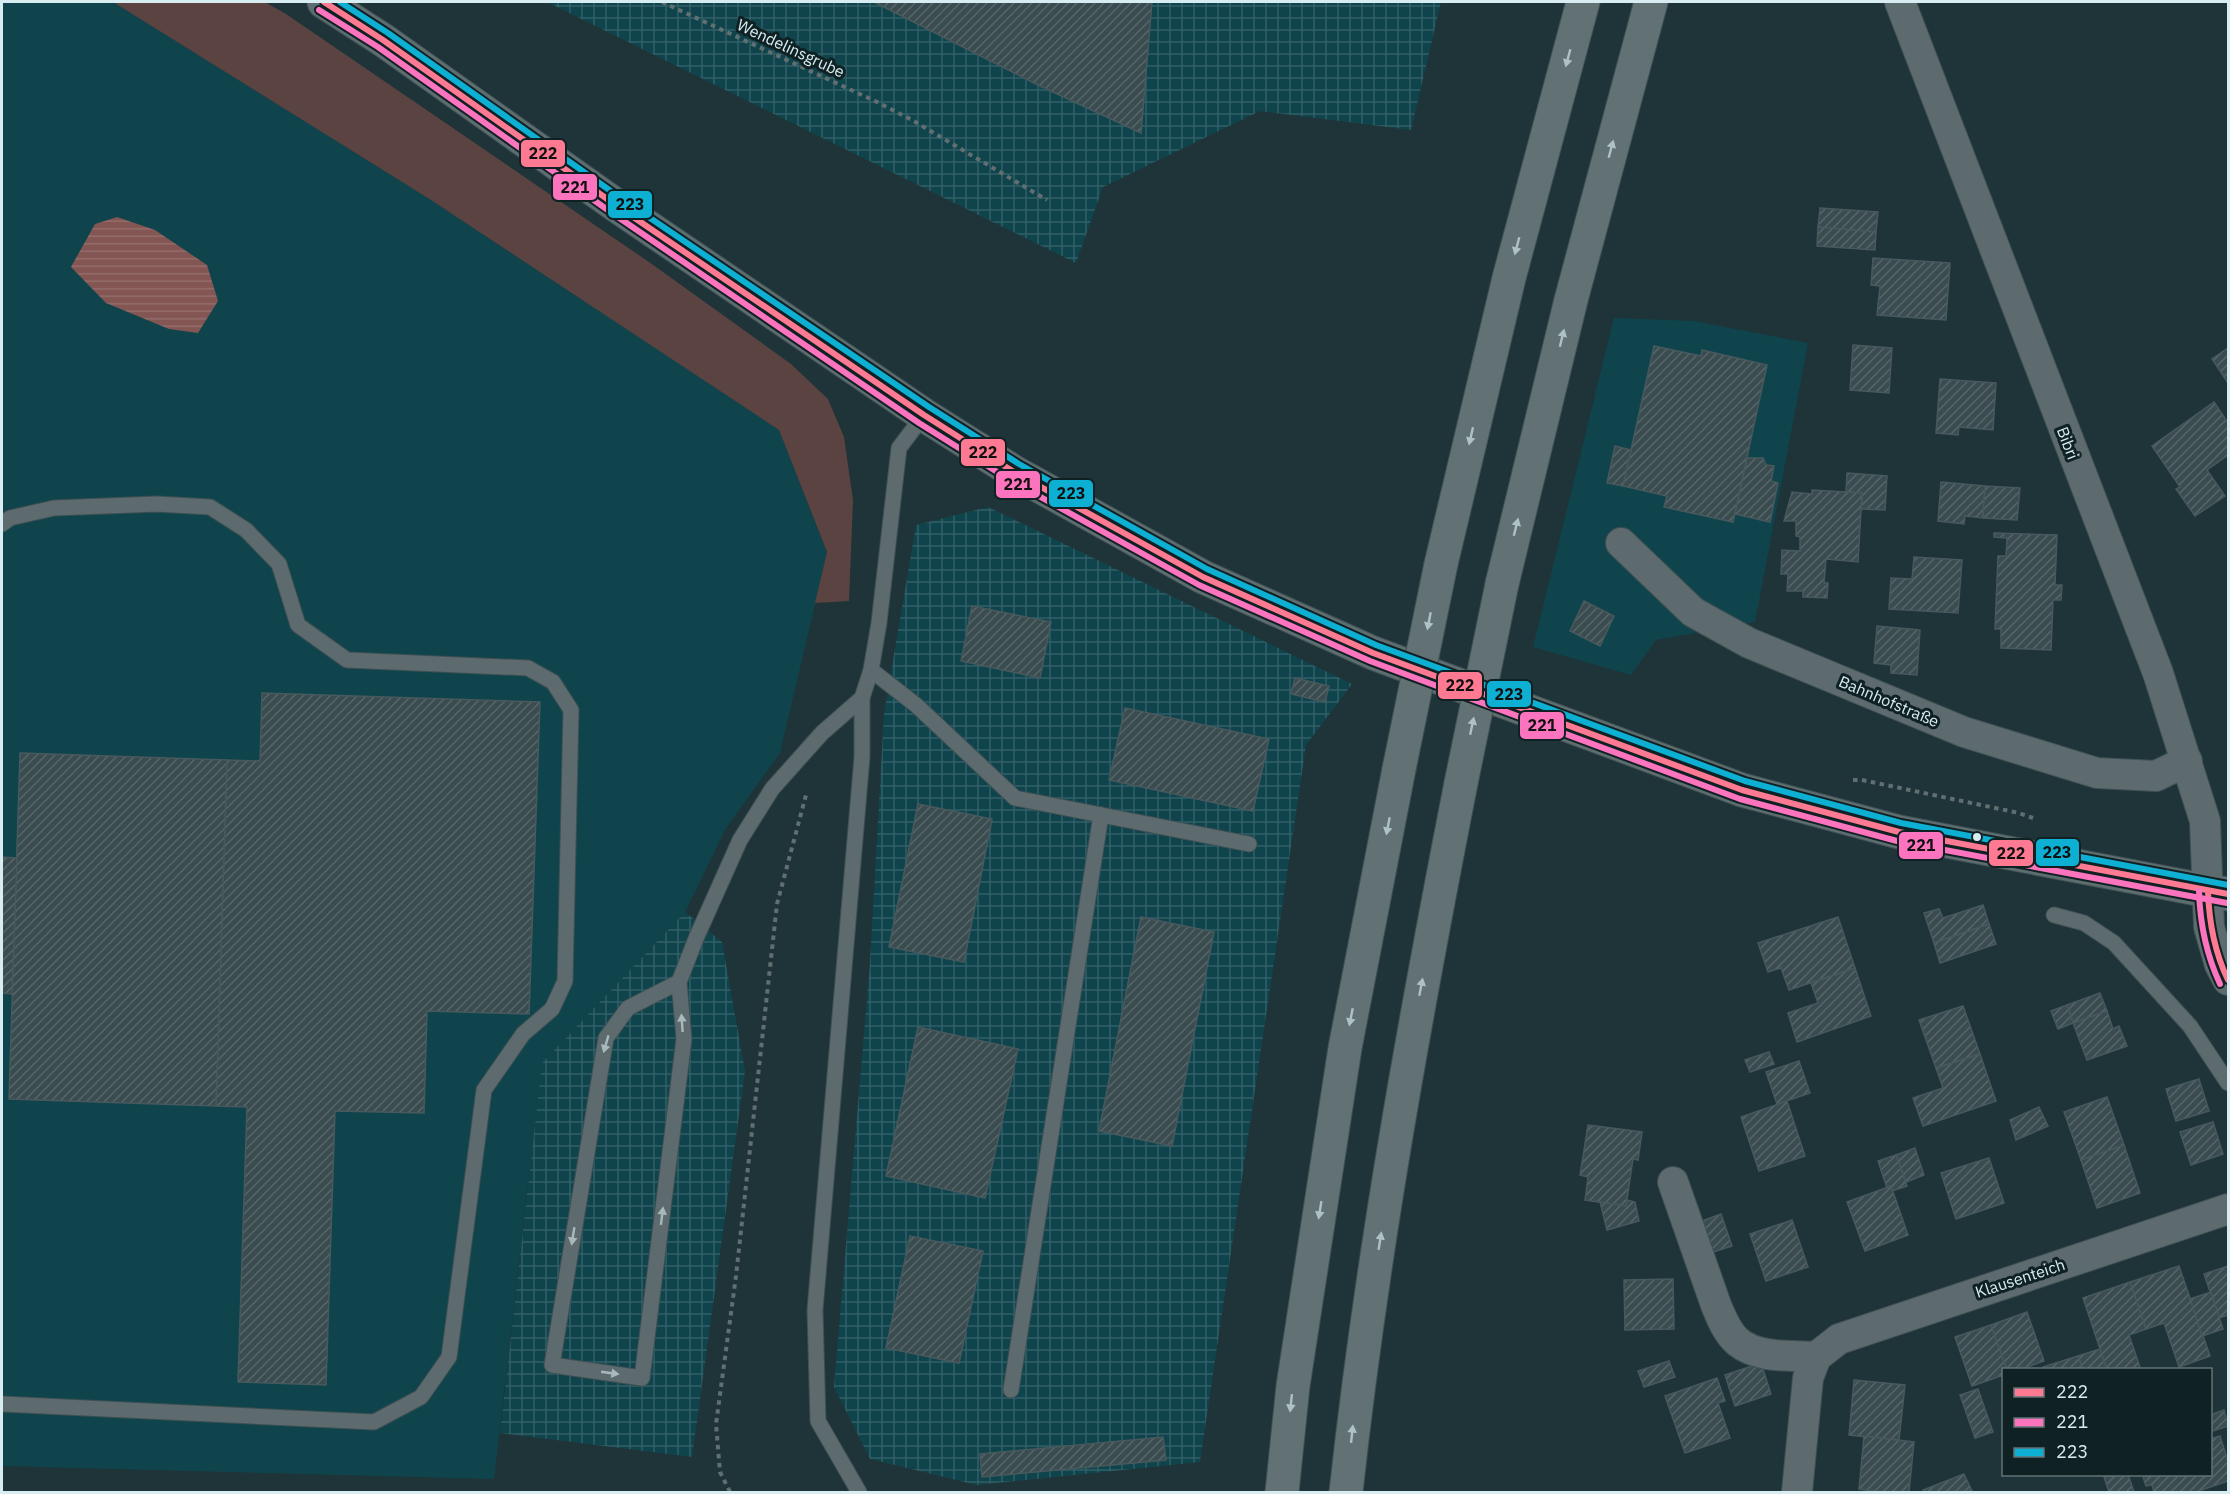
<svg xmlns="http://www.w3.org/2000/svg" width="2230" height="1494" viewBox="0 0 2230 1494" font-family="'IBM Plex Sans',sans-serif">
<style>
.built{fill:#10444c}
.industrial{fill:url(#industrial-grid)}
.green{fill:#5b4342}
.water{fill:url(#water-rules)}
.building{fill:url(#building-hatch);stroke:#48595d;stroke-width:1.5}
.lines{fill:none;stroke-linecap:round;stroke-linejoin:round}
.lane-casing{stroke:#3e5053;stroke-width:17}
.street-casing{stroke:#3e5053;stroke-width:32}
.secondary-casing{stroke:#3e5053;stroke-width:35}
.highway-casing{stroke:#3e5053;stroke-width:35}
.path{stroke:#626f71;stroke-width:4;stroke-dasharray:4.5 4.5;stroke-linecap:butt}
.lane{stroke:#5e6b6e;stroke-width:15}
.street{stroke:#5e6b6e;stroke-width:30}
.secondary{stroke:#5e6d6f;stroke-width:33}
.highway{stroke:#617174;stroke-width:33}
.highway-bridge-casing{stroke:#3e5053;stroke-width:35;stroke-linecap:butt}
.highway-bridge{stroke:#617174;stroke-width:33}
.bus-1-casing{stroke:#102124;stroke-width:10}
.bus-2-casing{stroke:#102124;stroke-width:10}
.bus-3-casing{stroke:#102124;stroke-width:10}
.bus-1{stroke:#fe7a93;stroke-width:6}
.bus-2{stroke:#fc73be;stroke-width:6}
.bus-3{stroke:#0dafd3;stroke-width:6}
.oneway{fill:#aec2c5}
.oneway2{fill:#a7b9bd}
.bus-dot{fill:#d7edf1;stroke:#102124;stroke-width:2}
.labels{text-anchor:middle;stroke-width:6;stroke-linejoin:round;paint-order:stroke}
.street-label{font-size:16px;fill:#d7edf1;stroke:#102124}
.line-badge{stroke:#102124;stroke-width:2}
.pale-badge-label{font-size:16px;text-anchor:middle;font-weight:bold;fill:#111}
</style>
<defs>
<pattern id="industrial-grid" width="8" height="8" patternUnits="userSpaceOnUse" patternTransform="scale(1.5)"><rect width="8" height="8" fill="#10444c"/><path d="M0 4h8M4 0v8" fill="none" stroke="#325f66"/></pattern>
<pattern id="water-rules" width="6" height="5" patternUnits="userSpaceOnUse" patternTransform="scale(1.5)"><rect width="6" height="5" fill="#835553"/><path d="M0 2.5h6" fill="none" stroke="#946e6c"/></pattern>
<pattern id="building-hatch" width="6" height="6" patternUnits="userSpaceOnUse" patternTransform="scale(1.5)"><rect width="6" height="6" fill="#3a4c4f"/><path d="M-1 1l2-2M0 6l6-6M5 7l2-2" fill="none" stroke="#566669"/></pattern>
</defs>
<rect width="100%" height="100%" fill="#1e3438"/>
<g class="built">
<polygon points="2,2 113,2 431,200 779,430 827,553 780,753 726,828 685,912 542,1063 494,1479 2,1466"/>
<polygon points="1614,318 1694,321 1808,343 1755,622 1656,640 1631,675 1533,647"/>
</g>
<g class="industrial">
<polygon points="547,2 1441,2 1411,130 1260,111 1103,187 1076,263"/>
<polygon points="988,507 1352,684 1306,745 1200,1462 977,1485 870,1459 834,1387 870,963 884,714 916,525"/>
<polygon points="685,912 722,942 745,1071 692,1457 500,1433 542,1063"/>
</g>
<polygon class="green" points="113,2 265,2 286,14 649,262 791,364 828,399 844,437 853,500 849,601 815,603 827,552 779,430 431,200"/>
<polygon class="water" points="117,217 155,230 207,265 218,301 198,333 169,329 106,303 71,267 95,224"/>
<g class="building">
<polygon points="874,2 1152,2 1141,133 1038,85"/>
<polygon points="1820,208 1878,212 1876,232 1818,227"/>
<polygon points="1818,227 1876,232 1875,250 1817,246"/>
<polygon points="1873,258 1950,263 1946,320 1877,315 1880,286 1871,285"/>
<polygon points="1853,345 1892,348 1889,393 1850,390"/>
<polygon points="1654,346 1701,356 1702,350 1767,365 1733,522 1664,507 1667,496 1623,486"/>
<polygon points="2228,348 2228,383 2212,359"/>
<polygon points="1940,379 1996,383 1993,430 1959,427 1958,435 1936,433"/>
<polygon points="2214,402 2228,423 2228,455 2207,470 2225,496 2195,516 2176,489 2180,487 2152,446"/>
<polygon points="1615,446 1631,450 1623,486 1607,483"/>
<polygon points="1747,458 1763,458 1766,465 1774,466 1771,481 1778,483 1770,522 1735,514"/>
<polygon points="1847,473 1887,476 1885,510 1861,509 1862,493 1846,492"/>
<polygon points="1941,482 1985,486 1983,518 1965,516 1964,524 1938,521"/>
<polygon points="1985,486 2020,488 2017,520 1983,518"/>
<polygon points="1812,490 1862,493 1858,562 1826,559 1824,583 1828,583 1827,598 1803,597 1803,591 1787,591 1788,574 1781,574 1782,550 1800,551 1800,537 1796,536 1796,521 1784,521 1792,492 1812,494"/>
<polygon points="1994,533 2057,535 2055,585 2062,585 2061,600 2053,600 2051,650 2001,648 2001,629 1995,629 1998,556 2006,556 2007,538 1994,537"/>
<polygon points="1914,557 1962,560 1958,613 1889,609 1891,578 1912,579"/>
<polygon points="1584,601 1614,616 1600,646 1570,631"/>
<polygon points="972,606 1051,622 1040,678 961,661"/>
<polygon points="1877,626 1920,630 1917,675 1891,673 1891,665 1874,663"/>
<polygon points="1295,678 1329,686 1325,702 1291,694"/>
<polygon points="262,693 540,702 529,1014 427,1011 424,1113 335,1111 326,1385 238,1382 247,1107 216,1106 227,760 260,761"/>
<polygon points="1125,708 1269,739 1253,811 1109,780"/>
<polygon points="20,753 227,760 216,1106 9,1099"/>
<polygon points="918,804 992,819 964,962 889,947"/>
<polygon points="2,857 17,858 12,994 2,993"/>
<polygon points="1983,905 1989,924 1934,943 1924,913 1939,909 1943,918"/>
<polygon points="1141,917 1214,932 1172,1146 1099,1131"/>
<polygon points="1838,917 1855,968 1789,990 1781,968 1768,972 1758,943"/>
<polygon points="1989,924 1996,944 1940,963 1934,943"/>
<polygon points="1855,968 1871,1016 1797,1042 1788,1013 1818,1003 1811,983"/>
<polygon points="2100,993 2107,1011 2073,1023 2067,1005"/>
<polygon points="2067,1005 2073,1023 2058,1029 2051,1011"/>
<polygon points="1963,1006 1980,1054 1936,1068 1919,1020"/>
<polygon points="2107,1011 2113,1029 2119,1026 2127,1046 2087,1060 2073,1023"/>
<polygon points="918,1027 1018,1049 985,1198 886,1176"/>
<polygon points="1769,1052 1774,1064 1750,1072 1745,1060"/>
<polygon points="1980,1054 1996,1101 1923,1126 1913,1098 1943,1088 1936,1068"/>
<polygon points="1799,1061 1810,1093 1777,1104 1766,1072"/>
<polygon points="2199,1079 2209,1111 2176,1121 2166,1089"/>
<polygon points="2107,1097 2124,1145 2081,1160 2064,1112"/>
<polygon points="1787,1101 1805,1156 1759,1171 1741,1117"/>
<polygon points="2039,1107 2048,1126 2016,1140 2010,1120"/>
<polygon points="2213,1122 2223,1154 2191,1165 2180,1132"/>
<polygon points="1588,1125 1642,1132 1638,1160 1633,1159 1626,1206 1585,1200 1588,1177 1580,1175"/>
<polygon points="2124,1145 2140,1193 2097,1208 2081,1160"/>
<polygon points="1915,1148 1924,1175 1906,1182 1896,1155"/>
<polygon points="1896,1155 1907,1186 1892,1191 1891,1186 1887,1188 1878,1161"/>
<polygon points="1989,1158 2004,1203 1956,1219 1941,1173"/>
<polygon points="1891,1186 1908,1235 1865,1251 1847,1202"/>
<polygon points="1627,1200 1635,1202 1639,1221 1607,1230 1600,1202 1626,1206"/>
<polygon points="1721,1214 1732,1246 1713,1252 1702,1221"/>
<polygon points="1792,1220 1808,1267 1766,1281 1750,1234"/>
<polygon points="910,1236 983,1251 959,1363 886,1348"/>
<polygon points="2179,1266 2210,1356 2179,1367 2164,1323 2146,1329 2130,1282"/>
<polygon points="2228,1266 2228,1315 2219,1318 2204,1274"/>
<polygon points="1673,1279 1674,1329 1625,1330 1624,1280"/>
<polygon points="2130,1282 2146,1329 2129,1335 2141,1370 2107,1370 2083,1298"/>
<polygon points="2211,1292 2223,1329 2202,1336 2190,1299"/>
<polygon points="2027,1312 2044,1361 2019,1370 2007,1370 1991,1325"/>
<polygon points="1991,1325 2007,1370 2004,1370 2004,1375 1972,1386 1955,1337"/>
<polygon points="2100,1349 2107,1370 2083,1370 2078,1356"/>
<polygon points="2078,1356 2083,1370 2044,1370 2043,1367"/>
<polygon points="1669,1361 1675,1377 1644,1387 1638,1371"/>
<polygon points="1761,1363 1771,1394 1735,1406 1725,1375"/>
<polygon points="1717,1378 1725,1401 1718,1403 1730,1438 1685,1453 1665,1396"/>
<polygon points="1854,1380 1905,1385 1899,1440 1849,1435"/>
<polygon points="1978,1389 1993,1432 1975,1438 1960,1395"/>
<polygon points="2224,1410 2228,1426 2210,1432 2210,1415"/>
<polygon points="1864,1436 1914,1442 1909,1492 1880,1492 1859,1489"/>
<polygon points="2220,1436 2228,1461 2228,1481 2196,1492 2154,1492 2152,1485 2146,1486 2142,1474 2210,1474 2210,1439"/>
<polygon points="1163,1437 1166,1460 982,1477 980,1454"/>
<polygon points="1964,1474 1972,1491 1925,1492 1923,1490"/>
<polygon points="2103,1474 2128,1474 2134,1492 2109,1492"/>
</g>
<g class="lines">
<g class="lane-casing">
<g id="lane">
<polyline points="2,524 10,518 54,508 157,504 210,507 246,530 279,564 298,625 347,660 528,668 553,682 571,710 565,981 552,1009 523,1034 484,1090 449,1357 421,1397 374,1422 2,1404"/>
<polyline points="871,670 916,705 1015,798 1249,844"/>
<polyline points="2054,915 2084,923 2114,943 2190,1026 2228,1083"/>
<polyline points="679,982 628,1008 606,1038 552,1365 642,1378 684,1039 679,982 697,936 740,840 772,789 822,733 862,698"/>
<polyline points="1011,1390 1101,815"/>
<polyline points="859,1492 818,1421 815,1310 862,757 862,698 871,670 879,623 899,448 924,415"/>
</g>
</g>
<g class="street-casing">
<g id="street">
<polyline points="1900,2 2158,673 2205,821 2209,927 2220,965 2228,980"/>
<polyline points="1621,543 1693,612 1749,643 1964,732 2097,773 2156,776 2187,761"/>
<path d="M 1673,1182 L 1716,1305 C 1721,1317 1727,1333 1738,1342 C 1759,1359 1791,1355 1816,1357"/>
<polyline points="1797,1492 1808,1378 1816,1357 1839,1339 2228,1209"/>
</g>
</g>
<g class="secondary-casing">
<polyline id="secondary" points="324,2 383,40 617,206 924,415 1014,472 1203,577 1373,653 1742,790 1899,832 2208,891 2228,894"/>
</g>
<g class="highway-casing">
<g id="highway">
<polyline points="1441,564 1509,278 1583,2"/>
<polyline points="1502,584 1571,300 1651,2"/>
<polyline points="1282,1492 1293,1386 1345,1048 1399,769"/>
<path d="M 1346,1492 C 1372,1254 1415,1018 1461,783"/>
</g>
</g>
<g class="path">
<polyline points="662,2 877,102 912,120 1047,200"/>
<polyline points="1853,780 1862,780 2019,813 2033,818"/>
<polyline points="730,1492 720,1472 716,1424 736,1276 777,904 806,795"/>
</g>
<use href="#lane" class="lane"/>
<use href="#street" class="street"/>
<use href="#secondary" class="secondary"/>
<use href="#highway" class="highway"/>
<g class="highway-bridge-casing">
<g id="highway-bridge">
<polyline points="1399,769 1441,564"/>
<polyline points="1461,783 1502,584"/>
</g>
</g>
<use href="#highway-bridge" class="highway-bridge"/>
<g class="bus-1-casing">
<g id="bus-1">
<polyline points="324,2 383,40 617,206 924,415 1014,472 1203,577 1373,653 1742,790 1899,832 2228,894"/>
<path d="M 2208,891 C 2209,922 2214,951 2228,980"/>
</g>
</g>
<g class="bus-2-casing">
<g id="bus-2">
<polyline points="319,10 378,47 612,213 919,423 1010,480 1199,585 1370,661 1740,799 1897,841 2227,903"/>
<path d="M 2199,891 C 2200,924 2206,954 2220,984"/>
</g>
</g>
<g class="bus-3-casing">
<polyline id="bus-3" points="340,2 388,33 622,199 929,407 1019,464 1207,569 1376,645 1745,781 1901,823 2228,885"/>
</g>
<use href="#bus-1" class="bus-1"/>
<use href="#bus-2" class="bus-2"/>
<use href="#bus-3" class="bus-3"/>
</g>
<defs><path id="oneway-solid" d="M-6-.8H1V-3.2L6.5 0L1 3.2V.8H-6Z" transform="scale(1.5)"/></defs>
<g class="oneway">
<use href="#oneway-solid" transform="translate(1568 58) rotate(105)"/>
<use href="#oneway-solid" transform="translate(1611 149) rotate(-75)"/>
<use href="#oneway-solid" transform="translate(1517 246) rotate(105)"/>
<use href="#oneway-solid" transform="translate(1562 338) rotate(-76)"/>
<use href="#oneway-solid" transform="translate(1471 436) rotate(103)"/>
<use href="#oneway-solid" transform="translate(1516 527) rotate(-76)"/>
<use href="#oneway-solid" transform="translate(1429 621) rotate(101)"/>
<use href="#oneway-solid" transform="translate(1472 726) rotate(-78)"/>
<use href="#oneway-solid" transform="translate(1388 826) rotate(101)"/>
<use href="#oneway-solid" transform="translate(1421 987) rotate(-79)"/>
<use href="#oneway-solid" transform="translate(1351 1017) rotate(101)"/>
<use href="#oneway-solid" transform="translate(1320 1210) rotate(99)"/>
<use href="#oneway-solid" transform="translate(1380 1241) rotate(-81)"/>
<use href="#oneway-solid" transform="translate(1291 1403) rotate(96)"/>
<use href="#oneway-solid" transform="translate(1352 1434) rotate(-84)"/>
</g>
<g class="oneway2">
<use href="#oneway-solid" transform="translate(682 1023) rotate(-94)"/>
<use href="#oneway-solid" transform="translate(606 1044) rotate(106)"/>
<use href="#oneway-solid" transform="translate(662 1216) rotate(-83)"/>
<use href="#oneway-solid" transform="translate(573 1236) rotate(99)"/>
<use href="#oneway-solid" transform="translate(610 1373) rotate(8)"/>
</g>
<circle class="bus-dot" cx="1977" cy="837" r="5"/>
<g class="labels">
<g class="street-label">
<text transform="translate(791 48) rotate(25)" y="6">Wendelinsgrube</text>
<text transform="translate(2068 443) rotate(69)" y="6">Bibri</text>
<text transform="translate(1889 701) rotate(23)" y="6">Bahnhofstraße</text>
<text transform="translate(2020 1278) rotate(-18)" y="6">Klausenteich</text>
</g>
</g>
<g class="line-badge">
<rect x="520" y="139" width="46" height="29" rx="6" fill="#fe7a93"/>
<rect x="552" y="173" width="46" height="28" rx="6" fill="#fc73be"/>
<rect x="607" y="190" width="46" height="29" rx="6" fill="#0dafd3"/>
<rect x="960" y="438" width="46" height="29" rx="6" fill="#fe7a93"/>
<rect x="995" y="470" width="46" height="29" rx="6" fill="#fc73be"/>
<rect x="1048" y="479" width="46" height="29" rx="6" fill="#0dafd3"/>
<rect x="1437" y="671" width="46" height="29" rx="6" fill="#fe7a93"/>
<rect x="1486" y="680" width="46" height="28" rx="6" fill="#0dafd3"/>
<rect x="1519" y="711" width="46" height="29" rx="6" fill="#fc73be"/>
<rect x="1898" y="831" width="46" height="29" rx="6" fill="#fc73be"/>
<rect x="2035" y="838" width="45" height="29" rx="6" fill="#0dafd3"/>
<rect x="1988" y="839" width="46" height="28" rx="6" fill="#fe7a93"/>
</g>
<g class="pale-badge-label">
<text x="543" y="159">222</text>
<text x="575" y="193">221</text>
<text x="630" y="210">223</text>
<text x="983" y="458">222</text>
<text x="1018" y="490">221</text>
<text x="1071" y="499">223</text>
<text x="1460" y="691">222</text>
<text x="1509" y="700">223</text>
<text x="1542" y="731">221</text>
<text x="1921" y="851">221</text>
<text x="2057" y="858">223</text>
<text x="2011" y="859">222</text>
</g>
<rect width="2230" height="1494" fill="none" stroke="#d7edf1" stroke-width="6"/>
<rect x="2002" y="1368" width="210" height="108" fill="#102124" stroke="#607376" stroke-width="1.5"/>
<rect x="2014" y="1388" width="30" height="9" fill="#fe7a93" stroke="#607376" stroke-width="1.5"/>
<text x="2056" y="1398" font-size="18" fill="#d7edf1">222</text>
<rect x="2014" y="1418" width="30" height="9" fill="#fc73be" stroke="#607376" stroke-width="1.5"/>
<text x="2056" y="1428" font-size="18" fill="#d7edf1">221</text>
<rect x="2014" y="1448" width="30" height="9" fill="#0dafd3" stroke="#607376" stroke-width="1.5"/>
<text x="2056" y="1458" font-size="18" fill="#d7edf1">223</text>
</svg>
